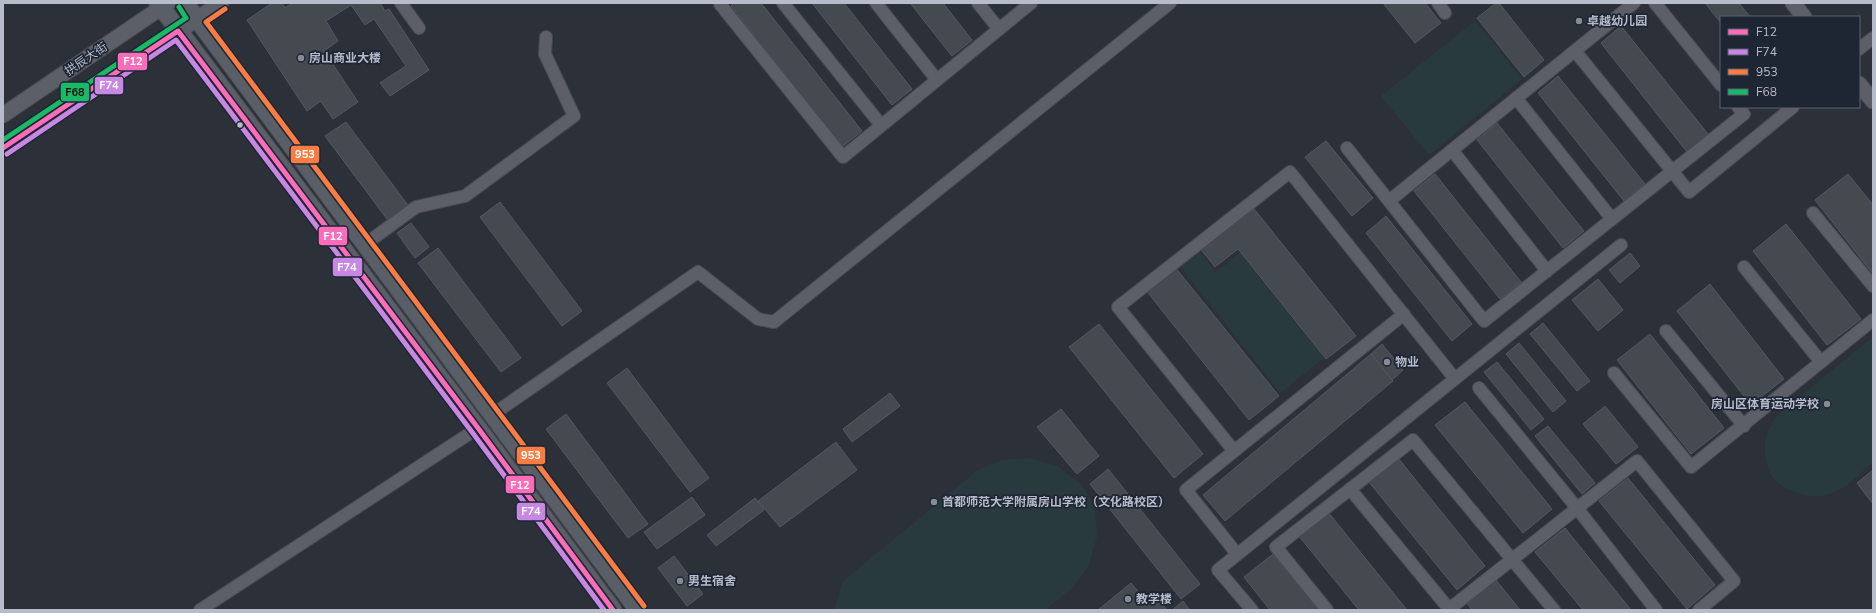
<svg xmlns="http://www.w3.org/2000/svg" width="1876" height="613" viewBox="0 0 1876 613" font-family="'Nunito Sans','Noto Sans SC',sans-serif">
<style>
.green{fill:#293a3f}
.building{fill:#454950;stroke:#535861}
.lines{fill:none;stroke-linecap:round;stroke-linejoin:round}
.minor-casing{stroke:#484b52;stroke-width:14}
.tertiary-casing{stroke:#484b52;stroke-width:17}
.secondary-casing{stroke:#484b52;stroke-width:19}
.minor{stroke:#5c5f67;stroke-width:12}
.tertiary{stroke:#5c5f67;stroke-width:15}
.secondary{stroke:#5a5e66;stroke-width:17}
.bus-1-casing{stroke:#1e2634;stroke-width:8}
.bus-2-casing{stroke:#1e2634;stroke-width:8}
.bus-3-casing{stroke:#1e2634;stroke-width:8}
.bus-4-casing{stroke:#1e2634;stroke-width:8}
.bus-1{stroke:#fb6dba;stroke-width:5}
.bus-2{stroke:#c787e3;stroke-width:5}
.bus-3{stroke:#f77d43;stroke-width:5}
.bus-4{stroke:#1ab867;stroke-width:5}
.poi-dot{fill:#868b97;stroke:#1e2634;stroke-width:1.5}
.bus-dot{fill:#b6bcca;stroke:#1e2634;stroke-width:1.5}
.labels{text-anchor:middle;stroke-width:3.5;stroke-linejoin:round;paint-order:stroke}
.poi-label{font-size:12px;font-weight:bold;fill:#b6bcca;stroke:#1e2634;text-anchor:start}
.street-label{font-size:12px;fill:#b6bcca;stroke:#1e2634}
.line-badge{stroke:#1e2634;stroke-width:1.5}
.badge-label{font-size:11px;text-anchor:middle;font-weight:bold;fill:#fff}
.pale-badge-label{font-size:11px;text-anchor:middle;font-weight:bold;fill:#111}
</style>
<rect width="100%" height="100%" fill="#2c3039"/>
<g class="green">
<polygon points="1475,21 1522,79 1429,155 1381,96"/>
<polygon points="1198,250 1216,272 1240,253 1324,358 1280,393 1179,265"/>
<path d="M 1873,339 L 1873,462 C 1859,474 1845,491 1826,495 C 1810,499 1787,492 1775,480 C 1765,470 1762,444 1768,431 C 1775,412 1797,399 1812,387 C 1831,371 1850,356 1869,340 Z"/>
<polygon points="1030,458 1057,466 1081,484 1095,509 1097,537 1088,567 1072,588 1045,610 834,610 843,581 978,470 1002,460"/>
</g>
<g class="building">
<polygon points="272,3 282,3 285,8 292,3 380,3 385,11 389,9 429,70 390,96 380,83 406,66 374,19 365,25 351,5 326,21 338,41 324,51 358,102 333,119 321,101 307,111 247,20"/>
<polygon points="734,3 761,3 862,131 842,147 731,6"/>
<polygon points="812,3 844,3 912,89 892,105"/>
<polygon points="910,3 943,3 972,40 952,56"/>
<polygon points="1383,3 1425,3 1441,23 1415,43"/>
<polygon points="1496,3 1499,3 1544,60 1524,77 1477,18"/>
<polygon points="1705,3 1739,3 1750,17 1721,17 1721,23"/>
<polygon points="1621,26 1708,134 1687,152 1601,43"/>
<polygon points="1558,76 1645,184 1624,201 1538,93"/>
<polygon points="346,122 410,208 390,223 325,136"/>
<polygon points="1497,123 1584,231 1563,248 1477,140"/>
<polygon points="1326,141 1373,198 1352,216 1305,157"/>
<polygon points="1435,174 1521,282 1500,299 1414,191"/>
<polygon points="1848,174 1873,205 1873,274 1815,200"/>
<polygon points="500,202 582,311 562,326 480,217"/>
<polygon points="1251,205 1356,336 1326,359 1238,249 1215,267 1199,247"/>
<polygon points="1386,216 1472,324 1452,341 1366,233"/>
<polygon points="411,223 429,247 415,258 397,233"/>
<polygon points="1786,224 1861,319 1827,345 1753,251"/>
<polygon points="438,248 521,358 501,372 418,263"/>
<polygon points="1630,253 1640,266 1620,283 1609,270"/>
<polygon points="1174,266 1279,396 1249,420 1145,289"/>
<polygon points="1598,279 1623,310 1598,331 1572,300"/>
<polygon points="1710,284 1784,379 1751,405 1677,311"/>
<polygon points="1543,323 1590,381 1577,391 1530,334"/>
<polygon points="1099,324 1203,454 1174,478 1069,347"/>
<polygon points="1650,334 1724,428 1691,454 1617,360"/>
<polygon points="1519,343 1566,401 1553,412 1506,354"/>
<polygon points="1382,344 1403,370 1392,380 1371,354"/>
<polygon points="1371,354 1393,381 1225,521 1203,495"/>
<polygon points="1497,362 1544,419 1531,430 1484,372"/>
<polygon points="627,368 709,478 690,492 607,383"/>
<polygon points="890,393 900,406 852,442 843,429"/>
<polygon points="1465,402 1552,509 1523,533 1435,425"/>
<polygon points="1605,406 1638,447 1616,464 1583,424"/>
<polygon points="1061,409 1099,456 1077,474 1037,427"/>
<polygon points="566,414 648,524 628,538 546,429"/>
<polygon points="1548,426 1595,483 1582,494 1535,436"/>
<polygon points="836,442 857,470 780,527 758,501"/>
<polygon points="1398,458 1485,566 1457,590 1369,482"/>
<polygon points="1108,469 1200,584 1181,599 1090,484"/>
<polygon points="1873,470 1873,504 1857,483"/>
<polygon points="1628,478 1715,585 1687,609 1599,501"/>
<polygon points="692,497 705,515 657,549 644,532"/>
<polygon points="755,498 764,510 716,546 707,535"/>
<polygon points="1328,512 1407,610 1359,610 1298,535"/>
<polygon points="1565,528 1631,610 1583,610 1535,552"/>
<polygon points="1273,554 1319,610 1270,610 1244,577"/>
<polygon points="674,556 703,594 687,606 658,568"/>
<polygon points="1496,580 1520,610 1472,610 1467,603"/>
<polygon points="1131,583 1147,602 1155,595 1167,610 1098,610"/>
<polygon points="1183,601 1190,610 1172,610"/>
</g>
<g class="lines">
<g class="minor-casing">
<g id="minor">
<polyline points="401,3 419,28"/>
<polyline points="722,3 720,4 843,157 1031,3"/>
<polyline points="783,3 881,125"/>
<polyline points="876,3 937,80"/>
<polyline points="978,3 999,29"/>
<polyline points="1438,3 1445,13"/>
<polyline points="1655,3 1721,85"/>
<polyline points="1859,49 1873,38"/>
<polyline points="1575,51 1689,192 1793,107"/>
<polyline points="1516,98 1612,219"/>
<polyline points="1347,148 1484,321 1744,114 1738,107"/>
<polyline points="1452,150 1547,271"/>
<polyline points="1389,201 1634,3"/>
<polyline points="1813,213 1873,286"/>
<polyline points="364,245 416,207 465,196 574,116 545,54 546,37"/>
<polyline points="1744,267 1821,362"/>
<polyline points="1666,331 1744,426"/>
<polyline points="1614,373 1691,467 1873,320"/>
<polyline points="1479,388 1577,508 1656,610"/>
<polyline points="492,415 698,272 758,319 774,322 1170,3"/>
<polyline points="1234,451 1118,307 1290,172 1455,379"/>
<polyline points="1350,489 1450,610"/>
<polyline points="1237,554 1186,490 1404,314"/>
<polyline points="200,610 478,428"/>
<polyline points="1252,610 1218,570 1621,245"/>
<polyline points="1327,610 1276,547 1413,440 1554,610"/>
<polyline points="1448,610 1637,461 1734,581 1699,610"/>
</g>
</g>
<g class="tertiary-casing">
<g id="tertiary">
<polyline points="1793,3 1804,17"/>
<polyline points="1859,84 1873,101"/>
<polyline points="3,115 168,3"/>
<polyline points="3,148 221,3"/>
</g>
</g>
<g class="secondary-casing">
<g id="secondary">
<polyline points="158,3 478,428 613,610"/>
<polyline points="185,3 638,610"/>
</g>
</g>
<use href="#minor" class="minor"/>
<use href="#tertiary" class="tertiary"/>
<use href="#secondary" class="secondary"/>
<g class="bus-1-casing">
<polyline id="bus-1" points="3,148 178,31 478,428 613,610"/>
</g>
<g class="bus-2-casing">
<polyline id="bus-2" points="7,154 176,40 472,432 604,610"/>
</g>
<g class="bus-3-casing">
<polyline id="bus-3" points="225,9 206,22 644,606"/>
</g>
<g class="bus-4-casing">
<polyline id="bus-4" points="3,140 186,18 179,7"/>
</g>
<use href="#bus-1" class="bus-1"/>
<use href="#bus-2" class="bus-2"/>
<use href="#bus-3" class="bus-3"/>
<use href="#bus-4" class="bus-4"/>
</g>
<g class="poi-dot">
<circle cx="1579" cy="21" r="4"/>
<circle cx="301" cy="58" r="4"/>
<circle cx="1387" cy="362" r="4"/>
<circle cx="1827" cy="404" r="4"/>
<circle cx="934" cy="502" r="4"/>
<circle cx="680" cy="581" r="4"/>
<circle cx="1128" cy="599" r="4"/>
</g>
<circle class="bus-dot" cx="240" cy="125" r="3.5"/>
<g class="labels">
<g class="poi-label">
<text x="1587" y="25">卓越幼儿园</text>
<text x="309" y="62">房山商业大楼</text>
<text x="1395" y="366">物业</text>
<text x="1819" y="408" text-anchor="end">房山区体育运动学校</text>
<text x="942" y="506">首都师范大学附属房山学校（文化路校区）</text>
<text x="688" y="585">男生宿舍</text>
<text x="1136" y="603">教学楼</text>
</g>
<g class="street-label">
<text transform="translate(86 59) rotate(-34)" y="4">拱辰大街</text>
</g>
</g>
<g class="line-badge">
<rect x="117" y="52" width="31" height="19" rx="4" fill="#fb6dba"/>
<rect x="94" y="76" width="30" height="19" rx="4" fill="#c787e3"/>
<rect x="60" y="82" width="30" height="20" rx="4" fill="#1ab867"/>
<rect x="290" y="145" width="30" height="19" rx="4" fill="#f77d43"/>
<rect x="318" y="226" width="30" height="20" rx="4" fill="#fb6dba"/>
<rect x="332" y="257" width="31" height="20" rx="4" fill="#c787e3"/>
<rect x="516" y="446" width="30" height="19" rx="4" fill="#f77d43"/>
<rect x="505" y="475" width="30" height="19" rx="4" fill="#fb6dba"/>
<rect x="516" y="502" width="30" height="19" rx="4" fill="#c787e3"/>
</g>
<g class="badge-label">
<text x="133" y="65">F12</text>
<text x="109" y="89">F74</text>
<text x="305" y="158">953</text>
<text x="333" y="240">F12</text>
<text x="347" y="271">F74</text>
<text x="531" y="459">953</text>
<text x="520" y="489">F12</text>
<text x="531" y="515">F74</text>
</g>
<g class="pale-badge-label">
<text x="75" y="96">F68</text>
</g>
<rect width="1876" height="613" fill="none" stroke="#b6bcca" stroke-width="8"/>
<rect x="1720" y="16" width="140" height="92" fill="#1e2634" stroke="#5b6270"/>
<rect x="1728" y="29" width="20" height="6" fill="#fb6dba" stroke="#5b6270"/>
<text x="1756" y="36" font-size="12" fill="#b6bcca">F12</text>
<rect x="1728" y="49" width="20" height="6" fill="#c787e3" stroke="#5b6270"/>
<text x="1756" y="56" font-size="12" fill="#b6bcca">F74</text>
<rect x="1728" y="69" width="20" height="6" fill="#f77d43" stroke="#5b6270"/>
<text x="1756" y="76" font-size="12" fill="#b6bcca">953</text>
<rect x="1728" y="89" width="20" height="6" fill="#1ab867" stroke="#5b6270"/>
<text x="1756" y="96" font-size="12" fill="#b6bcca">F68</text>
</svg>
